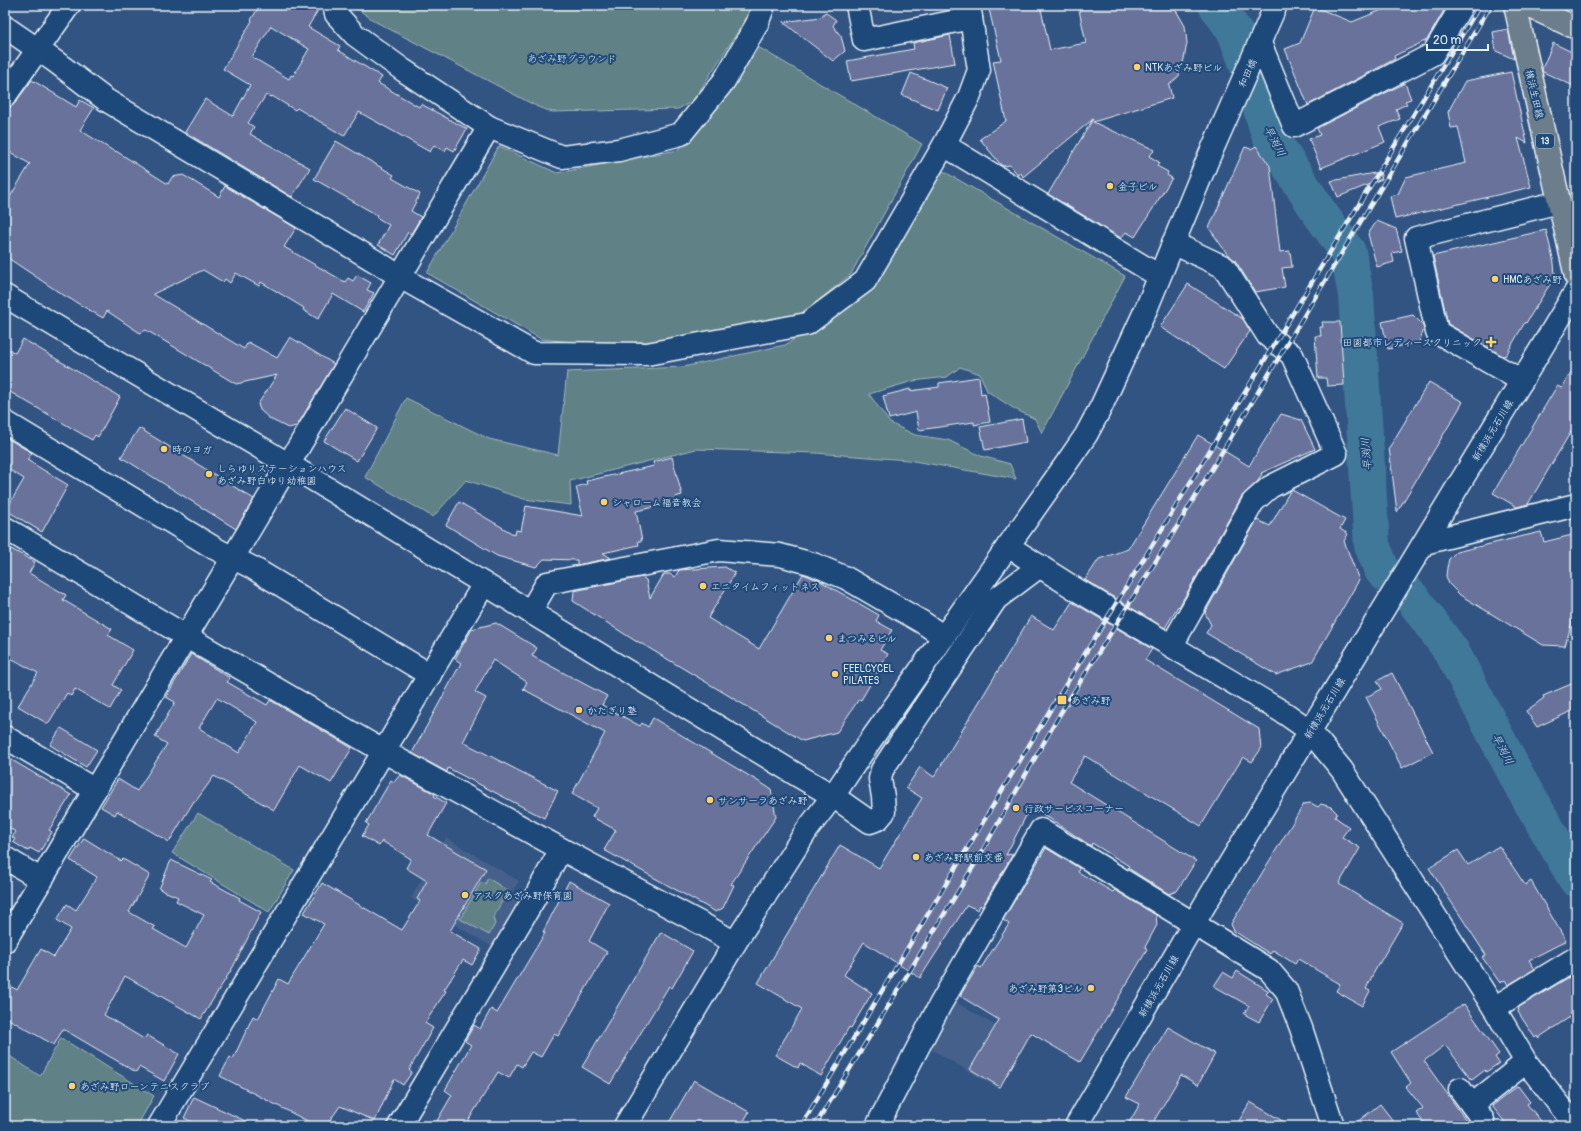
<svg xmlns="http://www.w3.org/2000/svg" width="1581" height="1131" viewBox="0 0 1581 1131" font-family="Pangolin,'Klee One',sans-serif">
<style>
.built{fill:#45608b}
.green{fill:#608185;stroke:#a4b9be}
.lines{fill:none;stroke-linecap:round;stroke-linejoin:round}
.river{stroke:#3f789a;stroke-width:36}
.building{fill:#67729a;stroke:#e8f1f8;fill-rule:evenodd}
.street-casing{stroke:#e8f1f8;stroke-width:25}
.secondary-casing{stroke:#e8f1f8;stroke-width:25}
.primary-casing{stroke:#e8f1f8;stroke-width:25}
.street{stroke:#1f4a7a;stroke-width:22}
.secondary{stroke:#1f4a7a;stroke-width:22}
.primary{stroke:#6c7d8b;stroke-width:22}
.rail-casing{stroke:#e8f1f8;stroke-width:4.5}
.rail{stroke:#1f4a7a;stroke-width:3;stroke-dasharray:9;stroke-linecap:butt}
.poi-dot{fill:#ffd166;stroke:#1f4a7a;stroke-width:1.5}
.labels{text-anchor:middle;stroke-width:4;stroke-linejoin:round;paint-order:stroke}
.shield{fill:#1f4a7a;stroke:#acbfd2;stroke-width:1}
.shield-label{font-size:9px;font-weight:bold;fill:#e8f1f8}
.park-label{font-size:10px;fill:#d4e0e7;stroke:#1f4a7a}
.poi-label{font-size:10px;fill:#e8f1f8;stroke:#1f4a7a;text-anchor:start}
.street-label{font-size:10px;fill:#e8f1f8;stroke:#1f4a7a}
.water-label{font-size:11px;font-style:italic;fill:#cfdfea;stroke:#1f4a7a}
</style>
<rect width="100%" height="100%" fill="#325482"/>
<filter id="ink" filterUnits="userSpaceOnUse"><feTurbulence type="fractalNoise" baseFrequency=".025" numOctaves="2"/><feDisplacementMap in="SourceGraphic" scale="8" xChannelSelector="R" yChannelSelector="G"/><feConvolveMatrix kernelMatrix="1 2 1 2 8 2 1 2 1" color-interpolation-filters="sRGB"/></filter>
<g filter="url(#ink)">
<g class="built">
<polygon points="446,838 519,881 512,892 523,899 494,948 411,898"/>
<polygon points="954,1001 1026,1044 999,1089 929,1048"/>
</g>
<g class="green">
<polygon points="352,5 755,5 693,101 678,109 552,112 538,107 376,22"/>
<polygon points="758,47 922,144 851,274 803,313 651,342 585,343 541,339 427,273 499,146 557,173 678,150 733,87"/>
<polygon points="943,171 1125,276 1042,433 1035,419 1013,408 987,391 980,374 960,367 947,377 913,381 869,394 890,423 915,435 948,440 981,456 1010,464 1016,479 908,460 816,453 696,449 570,481 571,505 524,499 466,480 433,517 365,477 406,398 489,439 558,455 567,372 683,367 785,345 866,295"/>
<polygon points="198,813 294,870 269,912 172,853"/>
<polygon points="488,878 508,891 493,917 495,924 489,935 460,919 481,882 485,884"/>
<polygon points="61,1038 154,1096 137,1126 5,1126 5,1053 40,1076"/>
</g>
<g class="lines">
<polyline class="river" points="1216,5 1235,32 1245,58 1269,134 1319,212 1348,252 1356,295 1372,545 1382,570 1413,599 1452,652 1522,786 1576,879"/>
</g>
<g class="building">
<path d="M 260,5 L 321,5 L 308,27 L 340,46 L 338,50 L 382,77 L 378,83 L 419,107 L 421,104 L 467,129 L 454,151 L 447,147 L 445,151 L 434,145 L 430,152 L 359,112 L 344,136 L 297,108 L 295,110 L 272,96 L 271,97 L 266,95 L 248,123 L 254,127 L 250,134 L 310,168 L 292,197 L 185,132 L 205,99 L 233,116 L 250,85 L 223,69 L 252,21 L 251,20 ZM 271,26 L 309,49 L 293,76 L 291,75 L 289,79 L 252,57 Z"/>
<polygon points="988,5 1040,5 1050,50 1086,43 1078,5 1171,5 1177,12 1185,26 1187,43 1184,59 1179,76 1169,85 1172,98 1093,122 1155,150 1149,156 1159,162 1157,166 1168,172 1167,175 1172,178 1135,237 1126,232 1121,238 1048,194 1093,119 1023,177 1021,173 1018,175 1010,165 1003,166 1001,165 980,139 1006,121 993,61 1001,60"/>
<polygon points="1394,5 1447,5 1427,40 1394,56 1395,59 1308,105 1285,49 1300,43 1315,7 1352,22"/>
<polygon points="825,12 836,20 833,26 841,36 845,51 833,61 783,22 821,17"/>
<polygon points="1508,29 1514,59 1496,51 1493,32"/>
<polygon points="950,35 955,63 851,81 847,61 914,49 913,43"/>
<polygon points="1553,43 1576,54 1576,87 1543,72 1542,69"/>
<polygon points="1511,72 1527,143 1518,138 1531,187 1395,219 1390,196 1398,194 1406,177 1466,163 1458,127 1451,128 1448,112 1465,81"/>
<polygon points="911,73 947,88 938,110 902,95"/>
<polygon points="32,80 76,107 80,100 94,108 80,130 115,152 116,151 168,184 172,177 183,175 219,197 225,186 296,228 284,247 345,282 348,278 353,281 357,275 371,283 367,290 374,293 363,312 333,294 318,319 303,310 304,308 261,282 259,286 236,273 230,283 225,279 223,282 203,270 153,294 244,349 248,342 277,358 290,337 334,364 297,426 288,428 270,419 260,410 258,404 277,375 236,384 146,330 140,333 107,311 103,318 60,293 5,256 5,205 30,164 5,149 5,108 11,107 15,103"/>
<polygon points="1405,83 1411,99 1405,101 1407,104 1396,109 1400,119 1379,127 1385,142 1321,168 1309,139 1320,135 1317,128"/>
<polygon points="336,141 394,175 392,178 420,194 411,211 421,217 411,234 408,232 395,255 378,245 389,225 376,217 377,215 314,179"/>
<polygon points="1256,146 1270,166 1280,252 1290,251 1292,267 1282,268 1285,287 1255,292 1235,260 1228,255 1209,228 1245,147 1251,149"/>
<polygon points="1380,172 1382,179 1338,197 1331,181"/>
<polygon points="1377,221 1396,229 1402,251 1392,253 1394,262 1377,267 1368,234"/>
<polygon points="1546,230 1554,263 1555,276 1526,323 1525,322 1506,355 1503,356 1448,324 1433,256"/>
<polygon points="1188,284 1243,319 1250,331 1224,369 1160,327"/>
<polygon points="1413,315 1422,324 1424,329 1419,342 1388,349 1382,322"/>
<polygon points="1322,322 1340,322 1344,385 1327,386 1326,378 1318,378 1315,336 1321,336 1320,327 1323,327"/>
<polygon points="23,339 120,397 98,437 95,435 92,440 5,389 5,347 15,353"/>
<polygon points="1576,363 1576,423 1528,504 1517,507 1493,493 1557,386 1562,388"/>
<polygon points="979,377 981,394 985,393 990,422 974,425 974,422 919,430 916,412 889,419 883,396 910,389 910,391 939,387 939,383"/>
<polygon points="1429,382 1463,402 1397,512 1389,448"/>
<polygon points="345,408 377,428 357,461 324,441"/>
<polygon points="1281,414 1301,420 1315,449 1261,473 1262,474 1258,481 1242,496 1179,607 1178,606 1165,628 1085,580 1099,559 1128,549 1198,435 1249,466"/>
<polygon points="1022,419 1026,442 985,450 980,427"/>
<polygon points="139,428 254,499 236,529 121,457"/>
<polygon points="5,437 32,453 27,460 68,485 42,532 6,510 24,479 5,467"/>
<polygon points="672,457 682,495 675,497 677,502 636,511 642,541 638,541 639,545 603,553 611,558 577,565 577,560 544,559 536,567 497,556 446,525 459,502 515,535 516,530 521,531 526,506 583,516 576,487 587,484 586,481 654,466 653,462"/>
<polygon points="1292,490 1345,520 1340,529 1348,534 1344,541 1359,580 1312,662 1276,675 1206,633 1211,625 1205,613 1257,520 1270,526 1290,491"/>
<polygon points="1541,532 1544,542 1576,534 1576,608 1565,646 1543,645 1460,595 1449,584 1446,576 1447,568 1449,559 1456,552"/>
<polygon points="11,549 35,562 29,573 66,595 63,600 112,629 108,635 133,650 113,685 121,690 110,709 75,689 71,696 67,693 48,724 18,706 38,673 5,655 5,560"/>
<polygon points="725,567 735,573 708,618 759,649 803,574 820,581 879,615 876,621 892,630 880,650 888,654 861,700 859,699 837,732 803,741 726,694 637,641 637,642 573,601 574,591 642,577 646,580 650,598 664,574 670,574 675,577 679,570"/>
<polygon points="1072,602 1152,649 1145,660 1259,729 1261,749 1252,762 1243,757 1201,826 1085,756 1069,782 1196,861 1177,891 1169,894 1128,868 1129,866 1092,843 1091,846 1031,806 1006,855 1013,854 982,907 980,905 978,910 967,905 920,978 864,942 844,975 872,993 851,1028 849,1027 821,1076 800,1063 798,1068 775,1055 802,1009 758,983 840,845 879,868 922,798 906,788 920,767 934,777 1031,616 1054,630"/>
<polygon points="496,623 537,648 532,656 607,696 602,705 640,726 642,723 648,727 653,718 771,789 776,817 731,884 734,885 723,908 716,912 604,850 616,830 592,817 597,808 572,794 605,733 523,689 527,682 493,660 475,692 486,698 463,742 558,791 544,818 448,768 447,772 412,753 461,663 455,659 472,629"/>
<path d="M 191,654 L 230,678 L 227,682 L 267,705 L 270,700 L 352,748 L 331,783 L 300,765 L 274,810 L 214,776 L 196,801 L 194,801 L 169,842 L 117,811 L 115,815 L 101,807 L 118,779 L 137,791 L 167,744 L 155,737 L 175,702 L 166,697 ZM 217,698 L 257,722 L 239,753 L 199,728 Z"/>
<polygon points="1392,673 1433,752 1402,768 1366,697 1382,689 1377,681"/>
<polygon points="1576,682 1576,709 1537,727 1526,711 1544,698 1543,696"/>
<polygon points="61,728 97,750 86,767 50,745"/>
<polygon points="5,756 71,795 49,830 52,832 39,853 30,848 28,851 13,842 15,839 12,837 16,832 5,826"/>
<polygon points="400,775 435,794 434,796 446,803 428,835 486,869 450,931 481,949 472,965 463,960 444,990 446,991 425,1023 433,1028 409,1070 412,1072 403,1085 394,1079 375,1121 340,1106 326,1126 317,1126 220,1076 230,1057 233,1059 253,1016 258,1019 279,979 288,984 324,924 304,913 322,883 402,930 420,901 417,899 427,881 406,868 411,859 382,841 379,846 362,836 369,825 366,823 391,780 394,782"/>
<polygon points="1311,803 1318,807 1321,804 1331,807 1337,813 1335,817 1349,827 1342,837 1360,848 1339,884 1403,923 1373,974 1366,989 1370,991 1362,1006 1336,991 1340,984 1298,959 1295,964 1273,950 1270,954 1234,931 1231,924 1304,804"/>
<polygon points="84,838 121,861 123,859 150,875 129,912 155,927 153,929 186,948 204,915 176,901 178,897 159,889 171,860 212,880 210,882 240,898 239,900 261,912 233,967 201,1019 125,976 104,1015 144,1039 147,1035 179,1054 164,1081 139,1067 136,1072 63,1029 54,1045 5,1017 5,983 17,990 41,949 54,957 71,929 57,920 67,904 76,910 97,877 70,860"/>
<polygon points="1499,846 1525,885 1531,881 1566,941 1529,960 1535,969 1508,985 1505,980 1500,983 1482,957 1486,955 1429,868 1458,850 1468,865"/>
<polygon points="1046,848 1079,868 1078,872 1113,892 1115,890 1156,915 1157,925 1145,947 1147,950 1080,1062 1031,1033 1000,1087 970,1069 999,1020 960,996 978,966 981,968 1009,924 1003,920"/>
<polygon points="569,881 609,903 589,941 607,952 574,1009 558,1036 554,1034 541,1057 531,1052 522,1067 517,1064 509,1078 498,1072 465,1126 434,1126 452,1095 445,1090 471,1045 465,1041 474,1025 480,1029 491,1009 497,1013 545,933 543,932"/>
<polygon points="661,932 693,951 672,988 669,986 610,1084 582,1067"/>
<polygon points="1237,971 1269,991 1266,994 1273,999 1259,1022 1244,1014 1249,1006 1214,986 1223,972 1233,978"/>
<polygon points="1576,973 1576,1013 1538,1038 1537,1036 1535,1038 1518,1012 1519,1007"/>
<polygon points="1464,1004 1499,1054 1495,1057 1499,1063 1486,1072 1485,1070 1472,1080 1445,1045 1424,1061 1470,1126 1427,1126 1416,1113 1423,1108 1406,1087 1411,1083 1391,1052"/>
<polygon points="1168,1027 1215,1054 1198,1085 1181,1075 1151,1126 1127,1126 1140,1104 1126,1097"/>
<polygon points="694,1080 749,1112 741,1126 667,1126"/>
<polygon points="1518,1086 1530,1102 1527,1104 1545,1126 1508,1126 1492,1106"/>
<polygon points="194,1097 256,1126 200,1126 184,1118"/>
<polygon points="1250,1102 1291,1126 1236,1126"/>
<polygon points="1380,1104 1397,1126 1352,1126"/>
</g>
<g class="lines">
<g class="street-casing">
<g id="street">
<polyline points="334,5 336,14 355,35 403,70 489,127 562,157 619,150 681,134 724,81 757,24 764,5"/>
<polyline points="857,5 864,40 971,18"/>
<polyline points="5,27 56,62 106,100 385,267 400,277 534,353 647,354 807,324 865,281 944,145 969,97 979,70 969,5"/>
<polyline points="1260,43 1294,126 1433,54 1462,5"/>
<polyline points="5,96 69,5"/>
<polyline points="944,145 1159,276"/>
<polyline points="1522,381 1437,332 1416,238 1559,202"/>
<polyline points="5,422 216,549 253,568 430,675"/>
<polyline points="5,528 187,637 383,751 561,849 704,925 735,943"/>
<polyline points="1424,543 1576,505"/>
<polyline points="530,612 547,583 719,550 780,555 813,564 846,578 922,622 944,637"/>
<polyline points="1172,645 1253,502 1270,487 1336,454 1292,355 1268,336 1224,267 1173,243"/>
<polyline points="5,737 95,790"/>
<polyline points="833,796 870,822 878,819 884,812 883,797 880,779 882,770 996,599 1040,566"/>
<polyline points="5,858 42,880"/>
<path d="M 5,941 C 168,670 328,398 489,127"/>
<polyline points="1494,1008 1576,958"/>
<polyline points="1460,1089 1483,1120"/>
<polyline points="1472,1105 1526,1062"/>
<polyline points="159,1126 484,584"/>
<polyline points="399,1126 534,899 561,849"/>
<polyline points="877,1126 940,1005 1041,830 1269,970 1286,990 1301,1028 1333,1126"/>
</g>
</g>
<g class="secondary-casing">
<g id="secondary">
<polyline points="5,296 288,464 797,775 833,796"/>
<polyline points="1008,546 1077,590 1286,714 1310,731 1342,770 1494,1008 1526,1062 1576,1126"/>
<polyline points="625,1126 735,943 807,830 833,796 868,744 1066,464 1086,435 1101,407 1147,307 1208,159 1276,5"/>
<polyline points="1076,1126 1204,906 1576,291"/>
</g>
</g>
<g class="primary-casing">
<g id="primary">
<polyline points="1515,5 1576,277"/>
<polyline points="1526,5 1576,28"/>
</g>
</g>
<use href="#street" class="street"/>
<use href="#secondary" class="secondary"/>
<use href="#primary" class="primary"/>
<g class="rail-casing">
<g id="rail">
<polyline points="801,1126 1052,707 1156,539 1480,5"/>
<polyline points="815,1126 976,862 1060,714 1166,545 1491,5"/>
</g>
</g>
<use href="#rail" class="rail"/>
</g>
</g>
<g class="poi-dot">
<circle cx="1137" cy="67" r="4"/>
<circle cx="1110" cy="186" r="4"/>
<circle cx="1495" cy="279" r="4"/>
<path d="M1489 336h4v4h4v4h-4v4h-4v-4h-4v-4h4z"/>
<circle cx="164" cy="449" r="4"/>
<circle cx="209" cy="474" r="4"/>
<circle cx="604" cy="502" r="4"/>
<circle cx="703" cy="586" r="4"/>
<circle cx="829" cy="638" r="4"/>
<circle cx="835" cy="674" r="4"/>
<rect x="1057" y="695" width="10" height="10" rx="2"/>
<circle cx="579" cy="710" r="4"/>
<circle cx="710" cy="800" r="4"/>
<circle cx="1016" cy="808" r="4"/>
<circle cx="916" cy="857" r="4"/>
<circle cx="465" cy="895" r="4"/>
<circle cx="1091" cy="988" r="4"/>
<circle cx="72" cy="1086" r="4"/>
</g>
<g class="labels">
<rect class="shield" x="1536" y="134" width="18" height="14" rx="3"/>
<g class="shield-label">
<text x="1545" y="144">13</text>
</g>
<g class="park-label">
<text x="572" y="62">あざみ野グラウンド</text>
</g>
<g class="poi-label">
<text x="1145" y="71">NTKあざみ野ビル</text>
<text x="1118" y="190">金子ビル</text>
<text x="1503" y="283">HMCあざみ野</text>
<text x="1482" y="346" text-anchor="end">田園都市レディースクリニック</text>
<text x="172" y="453">時のヨガ</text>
<text x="217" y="472">しらゆりステーションハウス<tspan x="217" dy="12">あざみ野白ゆり幼稚園</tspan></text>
<text x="612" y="506">シャローム福音教会</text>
<text x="711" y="590">エニタイムフィットネス</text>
<text x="837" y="642">まつみるビル</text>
<text x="843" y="672">FEELCYCEL<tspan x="843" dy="12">PILATES</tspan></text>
<text x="1071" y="704">あざみ野</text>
<text x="587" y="714">かたぎり塾</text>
<text x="718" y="804">サンサーラあざみ野</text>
<text x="1024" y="812">行政サービスコーナー</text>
<text x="924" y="861">あざみ野駅前交番</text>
<text x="473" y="899">アスクあざみ野保育園</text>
<text x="1083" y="992" text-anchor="end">あざみ野第3ビル</text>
<text x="80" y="1090">あざみ野ローンテニスクラブ</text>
</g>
<g class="street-label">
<text transform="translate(1247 73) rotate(-66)" y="4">和田橋</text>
<text transform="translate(1535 94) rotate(77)" y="4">横浜生田線</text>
<text transform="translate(1492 430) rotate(-59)" y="4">新横浜元石川線</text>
<text transform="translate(1324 708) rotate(-59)" y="4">新横浜元石川線</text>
<text transform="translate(1158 986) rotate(-60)" y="4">新横浜元石川線</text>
</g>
<g class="water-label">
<text transform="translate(1275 141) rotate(62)" y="4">早渕川</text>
<text transform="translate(1366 454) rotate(-94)" y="4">早渕川</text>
<text transform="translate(1503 749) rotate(62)" y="4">早渕川</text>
</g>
</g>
<rect width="1581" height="1131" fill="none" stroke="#1f4a7a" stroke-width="20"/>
<rect x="10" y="10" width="1561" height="1111" fill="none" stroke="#e8f1f8" stroke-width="1.5" filter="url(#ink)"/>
<path d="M1427 44v6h61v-6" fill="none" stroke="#e8f1f8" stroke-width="2"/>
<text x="1433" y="44" font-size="12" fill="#e8f1f8" stroke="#1f4a7a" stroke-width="3" paint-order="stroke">20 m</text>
</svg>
